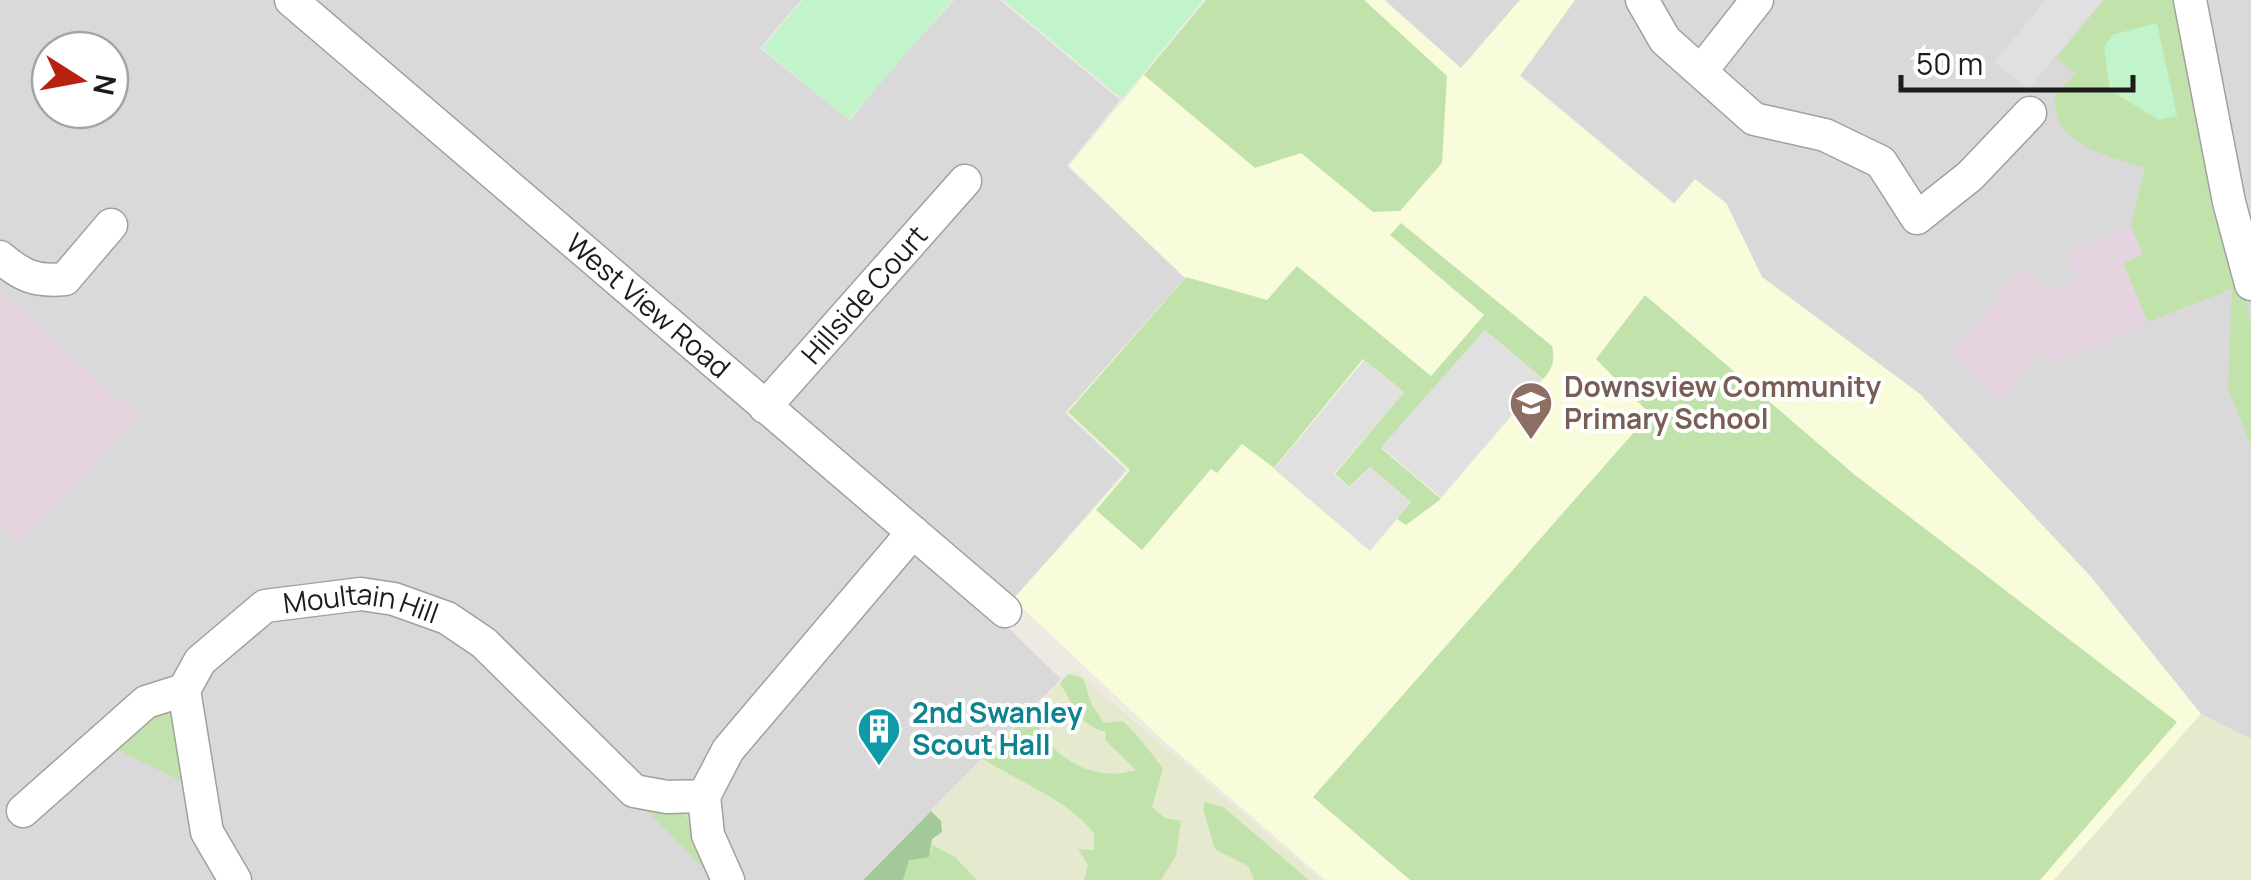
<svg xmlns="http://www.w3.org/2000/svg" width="2251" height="880" viewBox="0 0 2251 880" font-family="Manrope,sans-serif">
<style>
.residential{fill:#dad9d9;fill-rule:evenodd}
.industrial{fill:#e5d4e0}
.education{fill:#f9fcdb}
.farmland{fill:#e5eace}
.grass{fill:#c1e3ab}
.forest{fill:#a3c89a}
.park{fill:#c1f4cb}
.parking{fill:#e0e0e0}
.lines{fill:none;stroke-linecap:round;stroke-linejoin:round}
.minor-casing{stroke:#a0a0a0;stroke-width:35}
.minor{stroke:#fff;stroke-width:32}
.labels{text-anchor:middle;stroke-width:8;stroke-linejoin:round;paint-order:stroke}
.street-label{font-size:28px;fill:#1c1c1c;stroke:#fff}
.education-label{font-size:28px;font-weight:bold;fill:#785e54;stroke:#fff;text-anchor:start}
.culture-label{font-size:28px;font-weight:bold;fill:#0d838f;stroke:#fff;text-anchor:start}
</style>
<rect width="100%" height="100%" fill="#eceae2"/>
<g class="residential">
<path d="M 0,0 L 801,0 L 760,48 L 850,121 L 888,72 L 954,0 L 1000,0 L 1120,100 L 1067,166 L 1185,278 L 1065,413 L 1126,470 L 998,618 L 1061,679 L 862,880 L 0,880 ZM 50,50 L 110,50 L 110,110 L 50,110 Z"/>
<polygon points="1385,0 1520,0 1461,69"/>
<polygon points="1575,0 2251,0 2251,739 2201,714 2090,576 2047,530 1762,277 1726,203 1675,204 1520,75"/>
</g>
<g class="industrial">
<polygon points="2131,226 2142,254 2123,263 2149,323 2057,363 2038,355 2001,400 1950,354 2021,268 2049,291 2077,281 2067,253"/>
<polygon points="0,291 139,417 19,542 0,524"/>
</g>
<polygon class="education" points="1206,0 1384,0 1461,68 1520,0 1575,0 1520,76 1674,204 1695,179 1726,203 1762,277 1920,394 2090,576 2201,714 2054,880 1325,880 1157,735 1013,599 1129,470 1067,412 1185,278 1069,166"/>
<g class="farmland">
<polygon points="1073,669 1321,880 863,880"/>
<polygon points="2201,714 2251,739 2251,880 2054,880"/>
</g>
<g class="grass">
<polygon points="1206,0 1364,0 1447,76 1442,163 1400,211 1373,212 1301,153 1255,168 1144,75"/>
<path d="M 2104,0 L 2180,0 L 2251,324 L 2251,446 L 2228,388 L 2232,289 L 2148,322 L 2123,263 L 2143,255 L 2131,226 L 2145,168 C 2110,155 2052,148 2055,95 L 2076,73 L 2056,58 Z"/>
<path d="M 1401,223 L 1552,346 C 1555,361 1553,368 1543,379 L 1485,330 L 1381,448 L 1441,499 L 1406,525 L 1397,519 L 1411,502 L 1370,467 L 1349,487 L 1335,474 L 1404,392 L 1363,359 L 1274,468 L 1242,444 L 1217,473 L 1211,469 L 1142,550 L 1096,510 L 1130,470 L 1068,412 L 1186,277 L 1267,300 L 1297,266 L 1431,376 L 1484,315 L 1390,235 Z"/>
<polygon points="1645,295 1855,475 2177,722 2040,880 1410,880 1313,797 1650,414 1596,359"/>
<path d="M 1068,674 L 1083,678 L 1092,705 L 1104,723 L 1122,721 C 1131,727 1157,759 1163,769 L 1152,807 L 1165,818 L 1181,821 L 1176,856 L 1161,880 L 1084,880 L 1088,865 L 1078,849 L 1094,850 L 1094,833 C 1066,799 1019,782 983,759 L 1032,711 C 1046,756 1092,784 1136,770 L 1105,740 L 1106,732 C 1077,724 1075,707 1060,683 Z"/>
<polygon points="184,692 198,789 101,742"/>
<path d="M 634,797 C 646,799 665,799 675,804 C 689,811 705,861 713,878 Z"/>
<polygon points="1205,802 1223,807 1309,880 1254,880 1248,866 1215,849 1203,809"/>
<polygon points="932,845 955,857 977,880 903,880 909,860 931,852"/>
</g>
<polygon class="forest" points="931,811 941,821 942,832 932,839 929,857 909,860 903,880 863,880"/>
<g class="park">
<polygon points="803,0 952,0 849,120 762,48"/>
<polygon points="1003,0 1203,0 1122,99"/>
<polygon points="2157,23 2177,116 2159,120 2110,90 2104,48 2112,35"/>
</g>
<g class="parking">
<polygon points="2045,0 2103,0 2028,89 1995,62"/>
<polygon points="1485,330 1543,379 1441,498 1381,447"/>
<polygon points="1364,360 1404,392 1334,474 1349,488 1370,467 1411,502 1370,551 1274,469"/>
</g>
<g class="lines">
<g class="minor-casing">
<g id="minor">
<path id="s1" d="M 291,0 L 1005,611"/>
<polyline points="1642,0 1665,40 1754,119 1825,135 1881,162 1917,218 1970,176 2030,113"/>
<polyline points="2190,0 2229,202 2251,284"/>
<polyline points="1702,70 1757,0"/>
<path d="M 0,257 C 22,276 36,282 65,279 L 111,225"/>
<path id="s2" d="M 765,407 L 965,181"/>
<polyline points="704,796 708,835 728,880"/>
<polyline points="23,811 146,702 184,690"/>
<path id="s3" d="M 235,880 L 207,832 L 184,690 L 200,661 L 265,606 L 361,594 L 394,599 L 447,618 L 484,643 L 634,791 L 667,797 L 704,796 L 728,750 L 913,532"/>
</g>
</g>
<use href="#minor" class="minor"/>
</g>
<defs>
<g id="school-pin" transform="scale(2.25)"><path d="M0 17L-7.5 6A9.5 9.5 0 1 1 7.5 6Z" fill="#8d6e63" stroke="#fff"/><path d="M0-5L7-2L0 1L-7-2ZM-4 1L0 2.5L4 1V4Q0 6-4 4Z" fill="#fff"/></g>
<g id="building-pin" transform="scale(2.25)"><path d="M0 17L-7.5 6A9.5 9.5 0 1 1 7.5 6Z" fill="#0f9aa8" stroke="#fff"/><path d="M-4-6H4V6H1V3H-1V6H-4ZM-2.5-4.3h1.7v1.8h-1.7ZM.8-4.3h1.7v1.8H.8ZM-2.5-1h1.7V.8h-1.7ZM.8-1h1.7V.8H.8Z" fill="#fff"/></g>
</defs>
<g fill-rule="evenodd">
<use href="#school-pin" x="1531" y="403"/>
<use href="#building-pin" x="879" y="729"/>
</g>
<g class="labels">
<g class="street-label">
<text dy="10" stroke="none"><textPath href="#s2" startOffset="150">Hillside Court</textPath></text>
<text dy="10" stroke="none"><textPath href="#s1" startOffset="470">West View Road</textPath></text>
<text dy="10" stroke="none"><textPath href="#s3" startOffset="415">Moultain Hill</textPath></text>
</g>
<g class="education-label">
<text x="1564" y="397">Downsview Community<tspan x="1564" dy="32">Primary School</tspan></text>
</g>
<g class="culture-label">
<text x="912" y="723">2nd Swanley<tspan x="912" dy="32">Scout Hall</tspan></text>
</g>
</g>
<g transform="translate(80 80) rotate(101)"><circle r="48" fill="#ffffff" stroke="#a4a4a4" stroke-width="2.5"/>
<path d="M0-8L18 38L0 25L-18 38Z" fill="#b72110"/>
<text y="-15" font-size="28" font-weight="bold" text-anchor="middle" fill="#1c1c1c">N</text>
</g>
<path d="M1901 75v15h232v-15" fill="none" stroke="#1c1c1c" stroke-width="5"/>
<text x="1916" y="75" font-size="30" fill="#1c1c1c" stroke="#ffffff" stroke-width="8" paint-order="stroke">50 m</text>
</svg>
